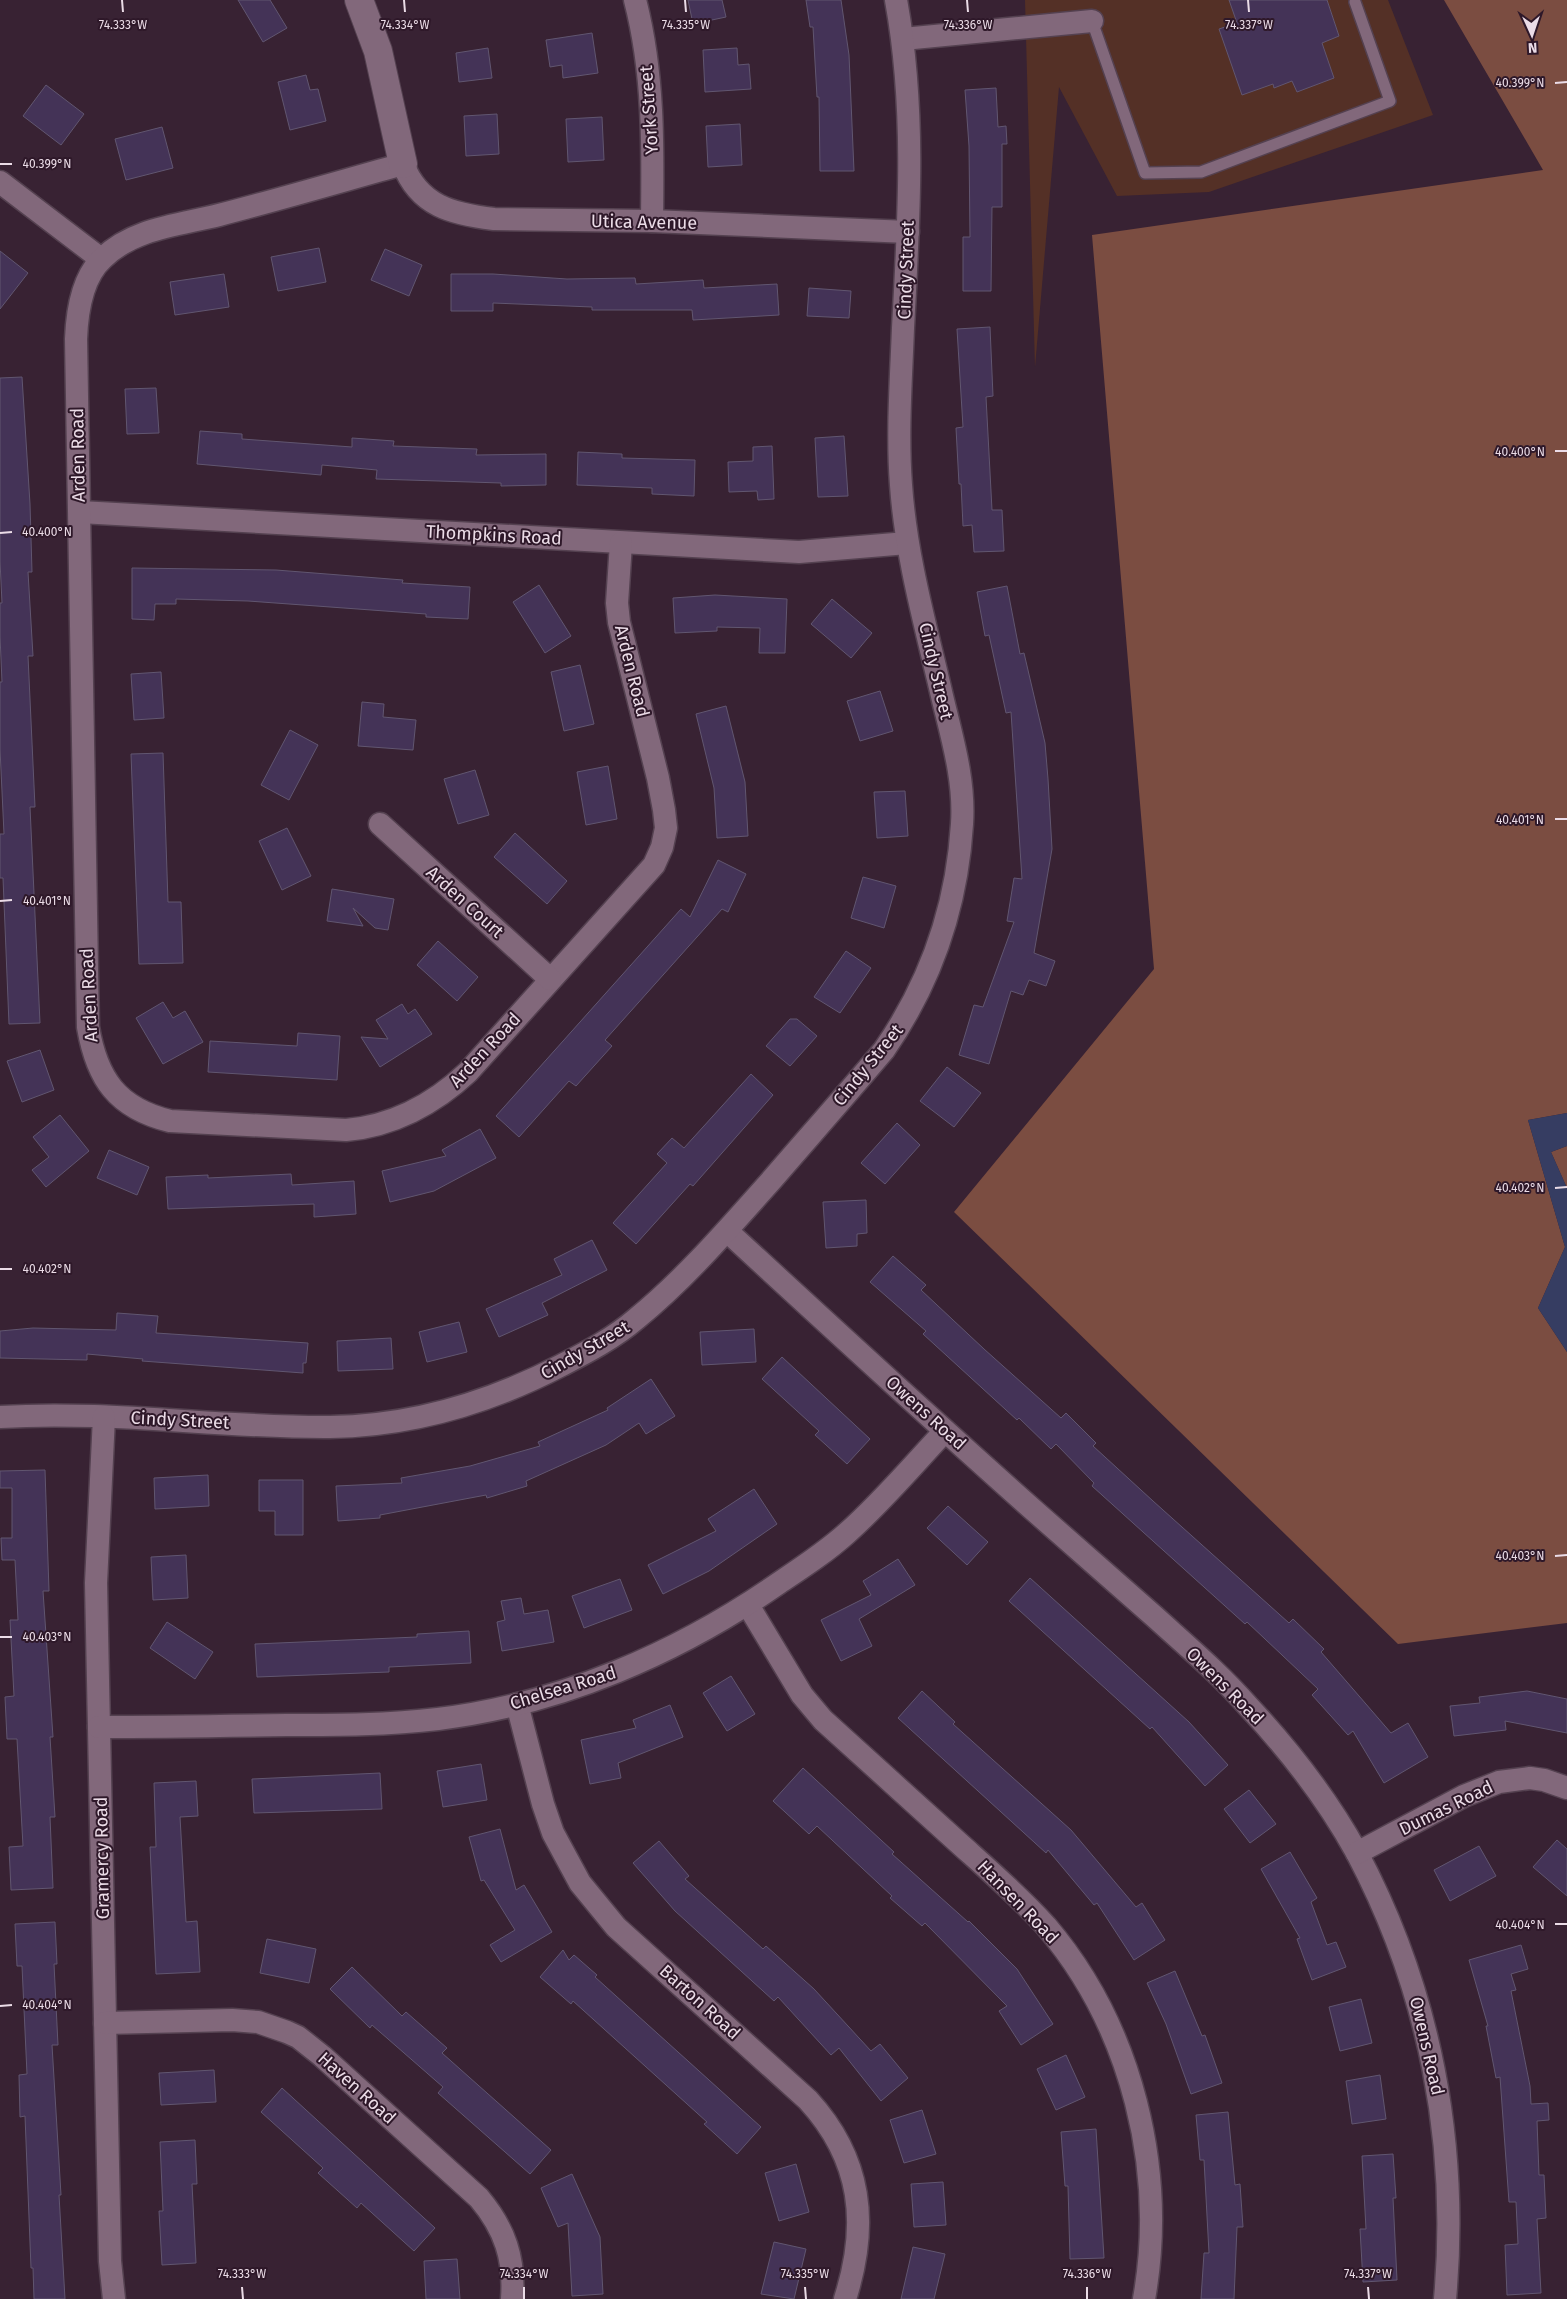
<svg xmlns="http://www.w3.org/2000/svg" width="1567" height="2299" viewBox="0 0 1567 2299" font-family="'Fira Sans',sans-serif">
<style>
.green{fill:#543026}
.forest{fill:#7b4d41}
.water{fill:#363d62}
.building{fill:#443357;stroke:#615670}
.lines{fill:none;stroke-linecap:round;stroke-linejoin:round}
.service-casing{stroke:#544150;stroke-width:14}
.minor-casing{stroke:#544150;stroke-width:25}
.tertiary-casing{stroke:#544150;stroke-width:30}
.service{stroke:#82687b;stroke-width:11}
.minor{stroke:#82687b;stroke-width:22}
.tertiary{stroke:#82687b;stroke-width:28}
.ticks{fill:none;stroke:#ebdce7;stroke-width:2}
.labels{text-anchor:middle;stroke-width:4;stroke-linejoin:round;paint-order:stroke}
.street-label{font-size:18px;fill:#ebdce7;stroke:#2e1829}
.ticks-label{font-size:12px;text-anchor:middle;fill:#ebdce7;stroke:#2e1829;stroke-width:4;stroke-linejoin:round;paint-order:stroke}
</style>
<rect width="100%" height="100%" fill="#382233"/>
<polygon class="green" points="1025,0 1388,0 1433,115 1209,192 1117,196 1059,87 1035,367"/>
<g class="forest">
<polygon points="1444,0 1567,0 1567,1113 1528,1120 1565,1247 1538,1308 1567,1352 1567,1623 1398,1644 954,1212 1154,969 1092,235 1543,170"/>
<polygon points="1567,1146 1567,1188 1551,1152"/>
</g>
<polygon class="water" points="1567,1113 1567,1146 1551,1152 1567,1188 1567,1352 1538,1308 1565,1247 1528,1120"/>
<g class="building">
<polygon points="238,0 270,0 287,28 263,42"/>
<polygon points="688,0 722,0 726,17 693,24"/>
<polygon points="806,0 841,0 849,55 854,171 820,171 819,97 817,97 813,27 810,27"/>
<polygon points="1229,0 1327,0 1339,36 1322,43 1334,78 1297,92 1292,81 1274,88 1273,84 1242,95 1219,29 1237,23"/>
<polygon points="592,33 598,73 563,78 562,65 550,67 546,40"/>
<polygon points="488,48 492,78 459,82 456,53"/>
<polygon points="737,48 738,65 749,64 751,89 705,92 703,50"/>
<polygon points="306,75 310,90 318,89 326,121 290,130 278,82"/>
<polygon points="46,85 84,114 61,145 23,116"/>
<polygon points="996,88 998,127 1006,126 1007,144 1002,144 1002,207 992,207 991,291 963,291 963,237 970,237 969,146 965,90"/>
<polygon points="497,114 499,154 466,156 464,116"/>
<polygon points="602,117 604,160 568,162 566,119"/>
<polygon points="740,124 742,165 708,167 706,126"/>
<polygon points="162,127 173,168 126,180 115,139"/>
<polygon points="319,248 326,282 278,291 271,257"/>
<polygon points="385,249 422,265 409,296 371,280"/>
<polygon points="0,251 28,273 0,309"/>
<polygon points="224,274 229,307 175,315 170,282"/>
<polygon points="451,274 493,274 567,279 635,278 636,284 703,280 704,288 777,284 779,315 693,320 692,310 592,310 592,307 493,303 493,311 451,311"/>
<polygon points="809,288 851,291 849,318 807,316"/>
<polygon points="990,327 993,396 986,397 992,510 1002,510 1004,551 974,552 972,525 963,526 961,484 959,484 956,428 963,427 957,329"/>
<polygon points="22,377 30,504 32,572 28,572 33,656 28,656 35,807 30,807 40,1023 9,1024 3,878 0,878 0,834 4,834 0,749 0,682 2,682 0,636 0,603 2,603 0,561 0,378"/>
<polygon points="156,388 159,433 127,434 125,389"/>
<polygon points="200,431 242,434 242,439 352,447 352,438 394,441 393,446 477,449 476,455 546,454 546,485 501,486 501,483 376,479 377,470 322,465 321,475 197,464"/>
<polygon points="844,436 848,496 818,497 815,438"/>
<polygon points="772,446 774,499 758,500 757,491 729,492 728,462 753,461 753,447"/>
<polygon points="578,452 622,454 622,458 695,460 694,496 652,494 652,488 577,485"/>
<polygon points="132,568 276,570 403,580 402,583 470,587 468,619 426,617 426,614 248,601 176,599 176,604 155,604 154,620 132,619"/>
<polygon points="539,585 571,636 545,653 513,602"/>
<polygon points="1007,586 1020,654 1024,653 1045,743 1048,779 1052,849 1034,953 1055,961 1046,986 1029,980 1023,995 1011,991 989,1064 959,1055 974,1005 983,1007 1014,922 1007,921 1014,878 1022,879 1011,712 1006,713 989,635 985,636 977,592"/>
<polygon points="715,595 787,599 785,653 759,653 760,628 717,627 717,631 675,633 673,598"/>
<polygon points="832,599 872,633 851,658 811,624"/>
<polygon points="580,665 594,724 564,731 551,672"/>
<polygon points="161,672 164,718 134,720 131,674"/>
<polygon points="880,691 893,731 860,741 847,701"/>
<polygon points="362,702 384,704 383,717 416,720 413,750 358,746"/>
<polygon points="726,706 745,782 748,836 717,838 714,788 696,714"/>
<polygon points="290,730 318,745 289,800 261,785"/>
<polygon points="163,753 168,902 181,902 183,963 139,964 131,754"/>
<polygon points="608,766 617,819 586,825 577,772"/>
<polygon points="475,770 489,815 458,824 444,779"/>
<polygon points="905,791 908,836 877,838 874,792"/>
<polygon points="287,828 311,876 282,890 259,841"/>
<polygon points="515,833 567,881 547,904 494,857"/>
<polygon points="718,860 746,874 728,912 722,909 605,1040 612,1046 576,1086 569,1081 519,1137 496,1116 681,909 690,917"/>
<polygon points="863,877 896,886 884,928 851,918"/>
<polygon points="332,889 394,899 388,930 375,928 353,908 363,926 327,921"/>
<polygon points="438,941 478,977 457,1001 417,965"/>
<polygon points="846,951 871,968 840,1013 814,997"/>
<polygon points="163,1002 173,1018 185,1011 203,1042 163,1064 136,1018"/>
<polygon points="402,1004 408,1014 415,1009 432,1034 380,1067 361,1037 388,1039 376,1020"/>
<polygon points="790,1019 797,1019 817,1036 790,1066 766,1046"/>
<polygon points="298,1033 340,1036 337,1080 208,1072 210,1041 297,1046"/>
<polygon points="40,1050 54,1090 22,1102 7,1061"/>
<polygon points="947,1067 981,1093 954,1127 920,1101"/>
<polygon points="751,1074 773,1095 693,1186 690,1184 636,1244 613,1223 667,1163 657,1154 672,1138 684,1148"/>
<polygon points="60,1115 89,1151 46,1187 32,1170 49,1157 33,1137"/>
<polygon points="897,1123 920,1145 885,1184 861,1163"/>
<polygon points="480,1129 496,1158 434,1191 390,1202 382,1171 446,1156 442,1150"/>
<polygon points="109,1150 149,1167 137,1195 97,1178"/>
<polygon points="291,1174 292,1185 354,1181 356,1214 314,1217 314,1204 168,1209 166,1177 208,1175 208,1178"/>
<polygon points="866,1200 867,1233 857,1234 857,1246 826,1248 823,1202"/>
<polygon points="592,1240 607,1270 542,1303 548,1315 499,1337 486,1309 562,1275 554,1259"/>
<polygon points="893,1256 926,1285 921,1290 984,1349 1061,1418 1066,1413 1096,1443 1093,1446 1153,1501 1289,1623 1293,1619 1324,1649 1321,1652 1391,1733 1408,1723 1428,1757 1384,1783 1353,1731 1348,1735 1312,1695 1318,1689 1247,1622 1245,1624 1092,1486 1094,1483 1056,1444 1051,1449 1019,1418 1017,1420 923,1334 926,1331 870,1282"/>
<polygon points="117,1313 158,1316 156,1333 308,1343 306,1363 303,1363 303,1373 142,1361 143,1359 87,1354 87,1360 0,1358 0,1331 33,1328 116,1330"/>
<polygon points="459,1322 467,1352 427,1362 419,1332"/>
<polygon points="754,1329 756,1362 702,1365 700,1332"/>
<polygon points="391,1338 393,1369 338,1371 337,1341"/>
<polygon points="782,1357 870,1439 847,1464 815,1435 819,1431 762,1379"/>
<polygon points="651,1379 675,1416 646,1434 639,1423 606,1445 526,1481 527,1486 487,1498 486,1495 380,1515 380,1518 338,1521 336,1486 402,1483 401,1478 470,1466 540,1446 538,1442 608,1410 607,1408"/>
<polygon points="45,1470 49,1591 43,1591 53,1737 50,1737 55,1817 50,1817 53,1888 11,1890 9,1847 23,1846 17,1739 7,1739 5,1697 14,1696 10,1620 18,1620 15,1560 2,1560 1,1538 12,1538 12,1488 0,1488 0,1471"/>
<polygon points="208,1475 209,1506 155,1509 154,1478"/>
<polygon points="259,1480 303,1480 303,1535 275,1535 275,1511 259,1511"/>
<polygon points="754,1489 777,1524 709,1571 663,1594 648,1565 716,1531 708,1519"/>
<polygon points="948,1506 988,1542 967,1565 927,1528"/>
<polygon points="186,1555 188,1598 153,1600 151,1557"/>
<polygon points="898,1559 915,1585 859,1619 872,1646 841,1661 821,1620 871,1595 863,1581"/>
<polygon points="1030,1578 1189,1722 1228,1765 1205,1786 1152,1727 1150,1729 1009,1601"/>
<polygon points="620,1579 632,1610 584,1628 572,1596"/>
<polygon points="521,1598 524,1614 548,1610 554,1642 502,1651 497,1622 505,1620 501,1601"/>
<polygon points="167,1622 213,1652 195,1679 150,1648"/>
<polygon points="469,1631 471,1663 389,1667 389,1672 257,1677 255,1644 417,1637 417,1634"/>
<polygon points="731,1676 755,1714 727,1731 703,1693"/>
<polygon points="922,1691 955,1722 953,1724 1071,1830 1136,1907 1142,1903 1165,1940 1134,1960 1097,1903 1094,1905 1048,1850 1046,1853 898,1718"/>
<polygon points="1527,1691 1567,1699 1567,1733 1505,1721 1506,1730 1454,1736 1450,1706 1480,1703 1479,1697"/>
<polygon points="670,1705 683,1737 618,1763 621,1778 590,1784 581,1740 636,1728 633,1720"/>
<polygon points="481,1764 487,1800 443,1807 437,1771"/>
<polygon points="803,1768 894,1852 892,1854 968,1922 969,1921 1017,1969 1053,2024 1021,2045 999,2011 1007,2006 925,1923 922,1926 890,1898 892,1896 817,1826 809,1834 773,1801"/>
<polygon points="380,1773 382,1809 254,1813 252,1779"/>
<polygon points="196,1781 198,1816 180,1817 186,1922 197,1921 200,1972 156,1974 150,1847 156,1847 154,1783"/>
<polygon points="1249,1790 1276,1824 1250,1843 1224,1809"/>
<polygon points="500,1829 516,1890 524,1885 552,1932 501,1962 490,1945 515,1930 484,1880 481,1881 469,1837"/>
<polygon points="1557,1840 1567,1849 1567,1896 1533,1867"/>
<polygon points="659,1841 689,1876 685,1879 763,1949 766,1946 814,1989 871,2051 880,2044 908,2078 881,2101 839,2048 831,2055 778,1997 774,2001 675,1911 633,1863"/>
<polygon points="1479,1846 1496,1876 1450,1901 1434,1870"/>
<polygon points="1290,1852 1317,1898 1311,1902 1327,1945 1336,1942 1346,1967 1312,1980 1297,1939 1300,1938 1261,1869"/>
<polygon points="55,1922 57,1964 54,1964 58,2045 52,2045 61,2195 59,2195 65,2299 34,2299 33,2268 31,2268 25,2116 20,2117 19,2075 27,2074 22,1966 17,1966 15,1924"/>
<polygon points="267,1939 316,1949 309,1983 260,1973"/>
<polygon points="1521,1945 1528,1969 1511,1974 1516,1990 1511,1991 1530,2086 1531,2104 1548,2103 1549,2120 1537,2121 1539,2175 1544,2175 1546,2218 1537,2219 1541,2293 1507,2295 1505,2245 1518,2244 1516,2202 1509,2202 1500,2077 1496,2078 1486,2026 1488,2026 1469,1960"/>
<polygon points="563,1950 569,1960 574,1955 597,1975 595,1977 761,2127 737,2154 704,2124 707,2122 573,2001 571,2004 540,1977"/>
<polygon points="352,1967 402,2016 406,2012 447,2048 442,2053 551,2150 530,2174 438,2093 443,2087 372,2025 370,2028 330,1989"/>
<polygon points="1175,1971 1202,2036 1205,2035 1222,2083 1191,2094 1166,2024 1147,1983"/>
<polygon points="1361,1999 1372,2043 1340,2051 1329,2007"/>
<polygon points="1066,2055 1085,2097 1056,2110 1037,2069"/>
<polygon points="214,2070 216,2102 161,2105 159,2073"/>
<polygon points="1380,2075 1386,2119 1352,2124 1346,2081"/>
<polygon points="282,2088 435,2228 414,2251 361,2203 357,2208 318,2173 323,2168 261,2112"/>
<polygon points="922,2110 936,2154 904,2163 890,2120"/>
<polygon points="1228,2112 1235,2185 1240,2184 1243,2227 1237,2227 1234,2299 1201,2299 1204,2253 1209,2253 1204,2160 1200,2160 1196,2115"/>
<polygon points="1096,2129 1104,2258 1070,2259 1068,2186 1065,2186 1061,2132"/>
<polygon points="195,2140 197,2184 192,2184 196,2263 162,2265 159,2211 163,2211 160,2142"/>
<polygon points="1393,2154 1396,2198 1393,2198 1397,2280 1363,2282 1360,2229 1366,2229 1362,2156"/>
<polygon points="796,2164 809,2212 779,2221 765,2173"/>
<polygon points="572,2174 600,2237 603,2294 572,2296 568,2223 558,2227 541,2188"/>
<polygon points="943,2182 946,2225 914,2227 911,2184"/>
<polygon points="774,2242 806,2249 794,2299 761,2294"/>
<polygon points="913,2247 945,2254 934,2299 901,2299"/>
<polygon points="457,2259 460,2299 426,2299 424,2261"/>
</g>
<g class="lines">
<g class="service-casing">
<polyline id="service" points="1092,21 1145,173 1201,172 1390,101 1355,2"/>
</g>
<g class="minor-casing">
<g id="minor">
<path d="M 635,0 C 654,73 653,147 652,221"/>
<polyline points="903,39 1092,21"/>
<polyline points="0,182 101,259"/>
<polyline points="80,512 799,552 907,543"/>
<path d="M 621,543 L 617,603 L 619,622 L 658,778 L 664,810 L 666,828 L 662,847 L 654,865 L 468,1072 C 434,1104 392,1126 346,1130 L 170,1121 C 117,1108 97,1079 88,1027 L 76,339 C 77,313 82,277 103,258 C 134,228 179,225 219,215 C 281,199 342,181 403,164 C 419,206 452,214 494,219 L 652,221 L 908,232"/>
<polyline points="380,824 550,979"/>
<path d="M 727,1231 C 830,1326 933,1421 1038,1514 C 1077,1548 1116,1583 1155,1617 C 1187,1646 1220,1674 1248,1706 C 1289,1750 1328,1800 1357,1853 C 1430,1991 1459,2144 1445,2299"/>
<path d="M 0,1417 C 110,1410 220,1428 330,1427 C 412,1426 489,1403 562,1365 C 587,1352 614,1338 636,1319 C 685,1279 727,1230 769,1183 C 807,1139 846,1095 884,1050 C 931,982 957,906 962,824 C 965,780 952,738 942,696 C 926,627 906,557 901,485 C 897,433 901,381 903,328 C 909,219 916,109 896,0"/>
<polyline points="104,1417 96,1583 110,2261 114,2299"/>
<path d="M 748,1605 L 802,1695 L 823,1720 C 869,1762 915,1803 961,1845 C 990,1871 1020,1897 1046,1926 C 1132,2027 1167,2170 1144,2299"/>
<path d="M 517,1704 L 543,1804 L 553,1833 L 580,1883 L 616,1927 L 808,2100 C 862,2159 869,2224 845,2299"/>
<path d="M 99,1727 C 162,1727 225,1726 287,1725 C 337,1725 388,1725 438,1719 C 561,1704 678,1653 779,1583 C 803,1567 826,1552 847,1533 C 882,1502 913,1465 945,1431"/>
<polyline points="1357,1853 1464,1796 1499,1782 1530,1778 1544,1780 1567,1788"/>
<path d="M 105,2023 L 232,2020 L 258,2022 L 287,2032 L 298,2037 L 322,2056 L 479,2198 C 505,2229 515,2259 512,2299"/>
</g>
</g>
<g class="tertiary-casing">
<polyline id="tertiary" points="359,0 378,51 403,164"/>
</g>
<use href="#service" class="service"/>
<use href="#minor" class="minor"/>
<use href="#tertiary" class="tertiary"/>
</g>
<path class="ticks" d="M 122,0 L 123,12M 404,0 L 405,12M 685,0 L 686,12M 967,0 L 968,12M 1248,0 L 1249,12M 1555,83 L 1567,82M 0,164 L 12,164M 1555,451 L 1567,451M 0,533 L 12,532M 1555,819 L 1567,819M 0,901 L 12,900M 1555,1188 L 1567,1187M 0,1269 L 12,1269M 1555,1556 L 1567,1555M 0,1637 L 12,1637M 1555,1924 L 1567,1924M 0,2006 L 12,2005M 242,2287 L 243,2299M 524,2287 L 524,2299M 805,2287 L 806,2299M 1087,2287 L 1087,2299M 1368,2287 L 1369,2299"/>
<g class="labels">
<g class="street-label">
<text transform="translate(649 110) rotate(-94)" y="6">York Street</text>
<text transform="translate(644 222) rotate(1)" y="6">Utica Avenue</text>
<text transform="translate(906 270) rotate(-88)" y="6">Cindy Street</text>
<text transform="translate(78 455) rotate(-91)" y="6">Arden Road</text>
<text transform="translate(494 535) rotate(3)" y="6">Thompkins Road</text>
<text transform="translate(632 671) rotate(76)" y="6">Arden Road</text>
<text transform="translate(936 671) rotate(77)" y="6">Cindy Street</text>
<text transform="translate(465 902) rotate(42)" y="6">Arden Court</text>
<text transform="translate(89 995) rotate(-93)" y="6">Arden Road</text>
<text transform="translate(485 1050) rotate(-47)" y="6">Arden Road</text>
<text transform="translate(868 1065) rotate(-51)" y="6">Cindy Street</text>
<text transform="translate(585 1350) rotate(-30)" y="6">Cindy Street</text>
<text transform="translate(926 1413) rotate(42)" y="6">Owens Road</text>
<text transform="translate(180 1420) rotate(3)" y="6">Cindy Street</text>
<text transform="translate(1225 1686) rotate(45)" y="6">Owens Road</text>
<text transform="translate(563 1688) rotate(-17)" y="6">Chelsea Road</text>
<text transform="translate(1446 1808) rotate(-26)" y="6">Dumas Road</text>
<text transform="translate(102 1858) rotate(-91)" y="6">Gramercy Road</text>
<text transform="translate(1018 1902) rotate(46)" y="6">Hansen Road</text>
<text transform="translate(700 2002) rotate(42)" y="6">Barton Road</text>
<text transform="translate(1427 2046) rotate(77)" y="6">Owens Road</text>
<text transform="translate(357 2088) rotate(42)" y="6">Haven Road</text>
</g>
</g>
<g class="ticks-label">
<text x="123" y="29">74.333°W</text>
<text x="405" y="29">74.334°W</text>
<text x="686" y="29">74.335°W</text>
<text x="968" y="29">74.336°W</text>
<text x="1249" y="29">74.337°W</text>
<text x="1520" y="87">40.399°N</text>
<text x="47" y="168">40.399°N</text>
<text x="1520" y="456">40.400°N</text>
<text x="47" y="536">40.400°N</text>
<text x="1520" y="824">40.401°N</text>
<text x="47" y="905">40.401°N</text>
<text x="1520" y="1192">40.402°N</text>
<text x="47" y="1273">40.402°N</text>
<text x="1520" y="1560">40.403°N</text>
<text x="47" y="1641">40.403°N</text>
<text x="1520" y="1929">40.404°N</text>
<text x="47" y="2009">40.404°N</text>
<text x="242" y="2278">74.333°W</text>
<text x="524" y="2278">74.334°W</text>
<text x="805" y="2278">74.335°W</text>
<text x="1087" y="2278">74.336°W</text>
<text x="1368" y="2278">74.337°W</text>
</g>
<g transform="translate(1532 35) rotate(177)" stroke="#2e1829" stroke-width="4" paint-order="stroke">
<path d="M0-4L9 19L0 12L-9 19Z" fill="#ebdce7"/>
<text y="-8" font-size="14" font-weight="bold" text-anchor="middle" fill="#ebdce7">N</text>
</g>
</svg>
